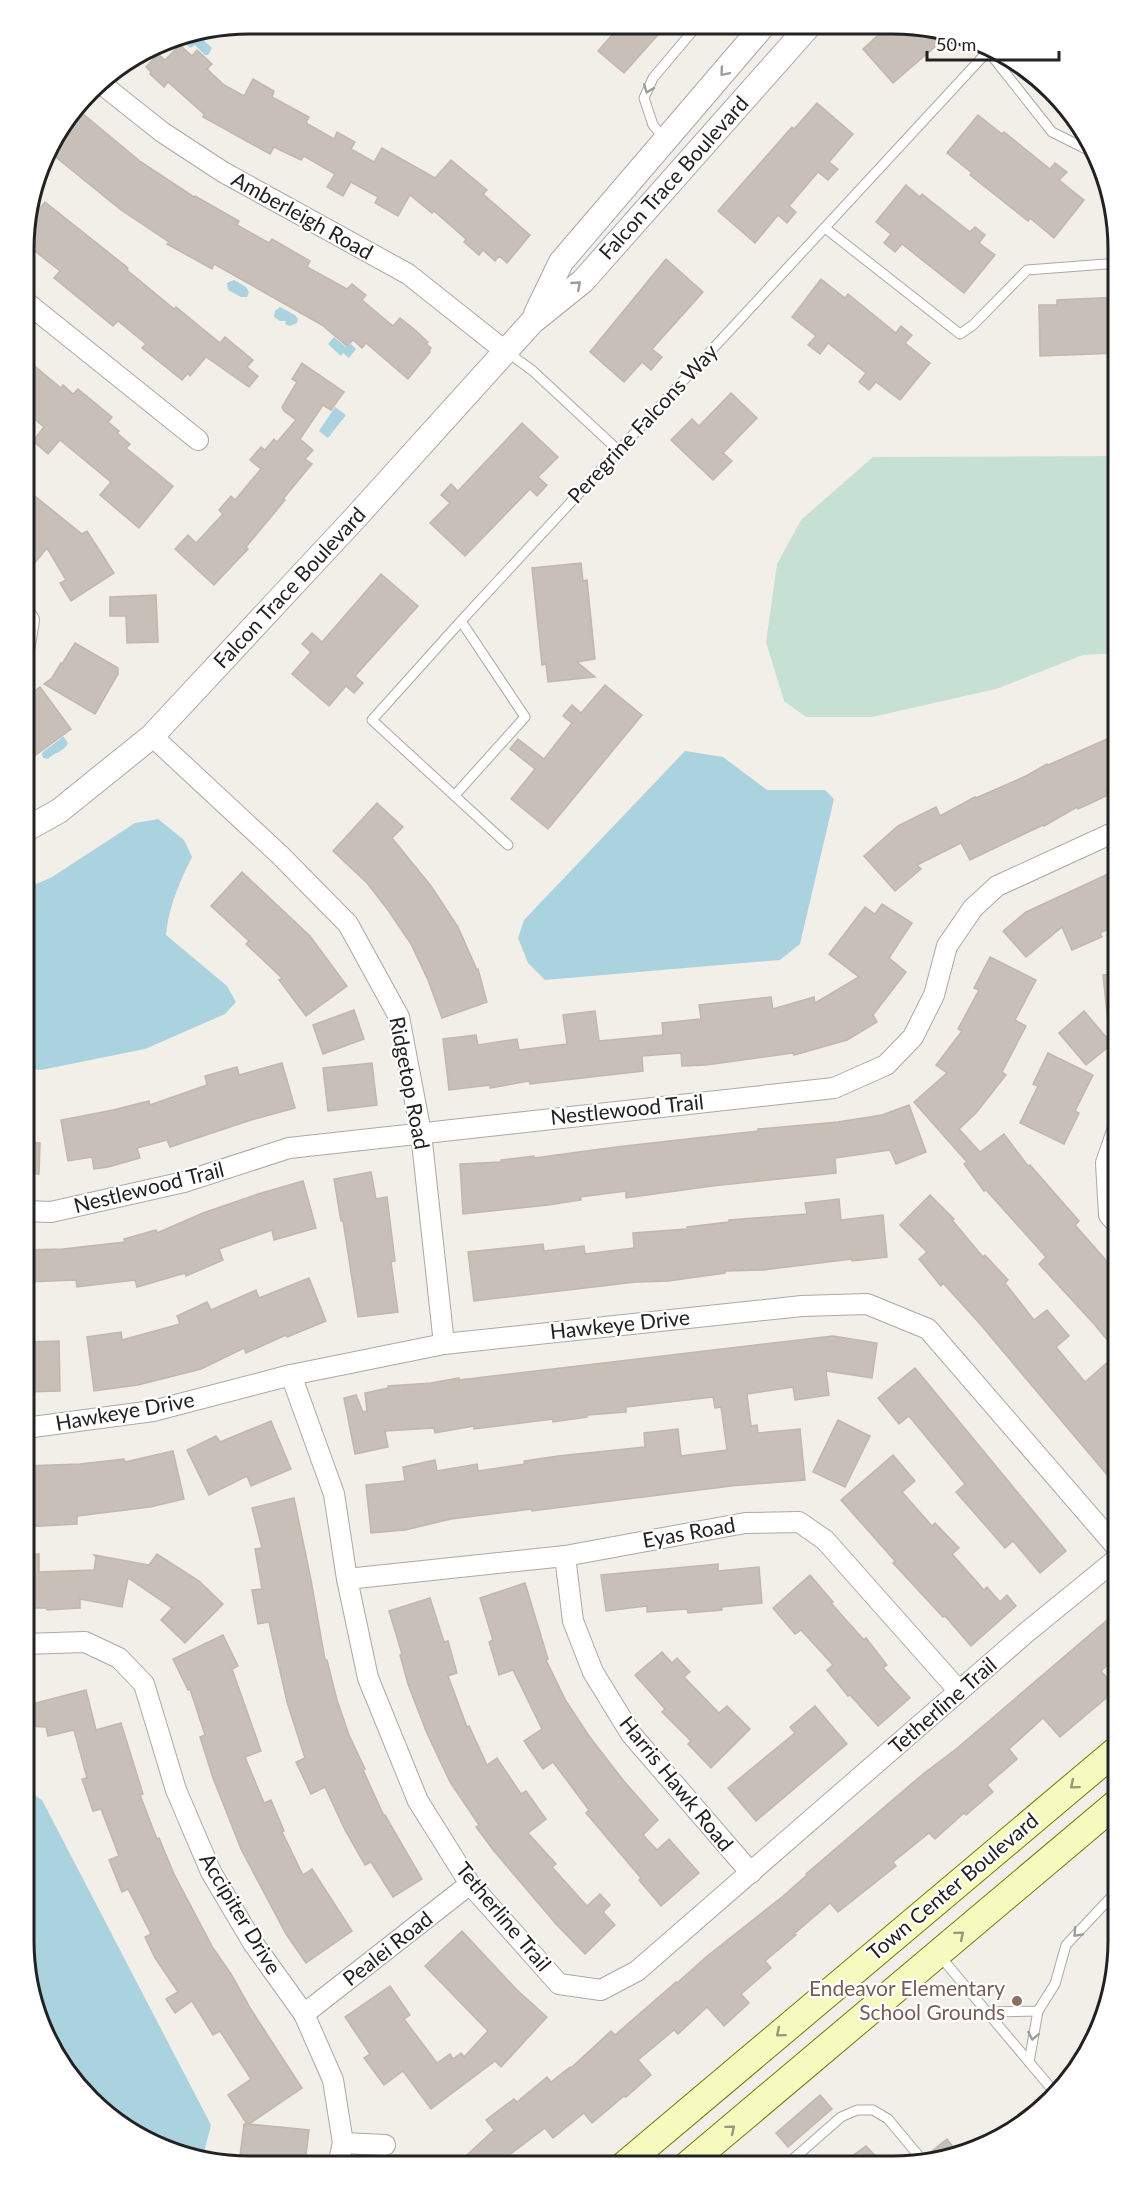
<svg xmlns="http://www.w3.org/2000/svg" width="1143" height="2191" viewBox="0 0 1143 2191" font-family="Lato,sans-serif">
<style>
.wetland{fill:#c6e0d4}
.water{fill:#aad3df}
.building{fill:#c7bfb8;stroke:#c4b6ab;stroke-width:1.5}
.lines{fill:none;stroke-linecap:round;stroke-linejoin:round}
.service-casing{stroke:#a9a9a9;stroke-width:11}
.minor-casing{stroke:#a9a9a9;stroke-width:22}
.tertiary-casing{stroke:#a9a9a9;stroke-width:26}
.secondary-casing{stroke:#707d05;stroke-width:29}
.service{stroke:#fff;stroke-width:9}
.minor{stroke:#fff;stroke-width:20}
.tertiary{stroke:#fff;stroke-width:24}
.secondary{stroke:#f7fabf;stroke-width:27}
.oneway{stroke:#9c9c9c}
.oneway2{stroke:#979978}
.education-dot{fill:#8d6e63;stroke:#fff;stroke-width:2}
.labels{text-anchor:middle;stroke-width:4.5;stroke-linejoin:round;paint-order:stroke}
.street-label{font-size:21px;fill:#222;stroke:#fff}
.education-label{font-size:21px;fill:#785e54;stroke:#fff;text-anchor:end}
.rim{fill:none;stroke:#222;stroke-width:3}
</style>
<rect width="100%" height="100%" fill="#f2efe9"/>
<polygon class="wetland" points="1119,456 1119,653 1083,655 996,689 872,717 806,717 784,701 766,642 777,564 801,520 873,457"/>
<g class="water">
<polygon points="197,34 212,48 208,55 205,55 195,45 190,48 186,44 192,35"/>
<polygon points="234,280 246,287 249,292 247,297 241,297 228,290 227,283"/>
<polygon points="280,307 295,315 298,319 297,323 290,326 285,324 286,321 280,321 274,317 275,311"/>
<polygon points="334,337 346,347 351,344 356,349 349,358 343,353 341,356 328,344"/>
<polygon points="335,407 346,415 328,438 319,431"/>
<path d="M 63,736 L 68,743 C 63,753 54,752 48,759 L 43,758 L 42,753 C 49,746 57,743 63,736 Z"/>
<polygon points="685,751 723,757 767,790 825,790 834,799 800,944 780,960 545,980 528,963 518,938 524,920"/>
<path d="M 158,819 L 184,840 L 192,857 C 179,883 169,906 166,935 L 227,986 L 236,1002 L 225,1014 L 145,1049 L 41,1070 L 25,1069 L 25,889 L 52,877 L 135,823 Z"/>
<polygon points="24,1788 42,1800 211,2125 202,2160 150,2144 101,2111 62,2067 36,2014 24,1942"/>
</g>
<g class="building">
<polygon points="620,26 665,27 624,73 598,51"/>
<polygon points="886,28 937,28 951,33 893,83 863,49"/>
<polygon points="180,45 192,56 197,50 212,64 207,69 224,85 244,96 253,79 274,91 272,97 309,117 306,123 334,139 337,132 355,142 351,149 374,162 382,148 435,178 451,160 487,190 483,194 530,235 507,263 499,256 495,261 483,250 479,255 464,242 466,239 434,211 432,213 410,195 398,216 375,203 378,197 351,182 343,196 327,187 335,174 304,156 301,160 274,147 270,154 203,117 204,114 168,82 164,87 150,74 151,72 146,67 158,54 165,60"/>
<polygon points="817,103 853,134 829,162 838,169 828,180 818,172 789,206 796,212 787,223 778,215 755,243 718,211 792,127 794,129"/>
<polygon points="82,113 141,162 194,197 195,196 239,221 237,225 269,243 272,239 310,261 307,267 347,289 352,284 366,295 362,300 393,326 400,318 414,329 428,342 426,344 431,348 429,351 430,352 408,379 366,343 362,348 353,340 347,346 322,325 214,264 212,269 167,244 169,242 121,210 47,150 74,115 78,118"/>
<polygon points="978,115 1002,134 1004,132 1050,169 1055,163 1067,172 1059,180 1084,200 1054,238 1030,218 1028,221 970,175 972,173 947,153"/>
<polygon points="906,185 920,197 922,194 970,232 975,227 985,235 979,243 995,255 964,293 902,244 895,252 884,243 891,234 876,222"/>
<polygon points="45,202 128,268 127,270 174,309 176,307 220,343 225,337 253,360 247,367 258,376 249,387 206,357 190,376 188,373 182,380 142,348 146,344 118,321 113,326 54,278 60,271 26,244 26,225"/>
<polygon points="666,259 703,292 652,349 662,357 651,370 642,362 624,382 590,352"/>
<polygon points="821,279 845,298 848,294 896,333 901,326 912,335 905,343 930,363 900,400 876,382 869,390 859,382 866,373 828,343 820,354 808,345 816,336 792,317"/>
<polygon points="1119,297 1119,353 1040,356 1039,305 1057,305 1057,300"/>
<polygon points="26,359 61,388 63,385 73,394 78,389 112,417 108,422 119,431 117,433 130,444 126,448 173,486 139,528 100,495 111,482 60,440 48,454 33,441 44,427 26,412"/>
<polygon points="302,363 344,392 331,410 323,405 300,439 313,450 305,459 312,464 283,499 285,500 246,547 248,549 214,585 175,549 188,535 196,543 223,514 219,510 231,496 235,500 261,469 250,460 261,447 265,450 274,439 277,442 296,420 284,411 282,407 297,382 292,379"/>
<polygon points="731,393 757,418 723,453 732,461 713,480 671,440 692,419 699,426"/>
<polygon points="522,423 558,457 538,477 547,485 537,496 530,489 465,556 430,523 450,503 441,495 451,484 458,491"/>
<polygon points="26,489 82,534 87,531 114,573 71,601 60,583 66,580 47,548 33,565 26,558"/>
<polygon points="581,563 583,581 587,580 595,659 577,662 595,677 548,682 546,664 542,665 532,568"/>
<polygon points="381,574 418,606 355,676 363,683 354,693 346,686 329,706 292,674 311,652 302,644 312,633 322,642"/>
<polygon points="156,595 158,642 127,643 126,616 110,616 110,597"/>
<polygon points="75,643 118,668 118,674 95,714 44,684 52,678 61,663 62,664"/>
<polygon points="605,685 642,715 548,829 511,799 535,769 510,749 518,739 544,759 572,723 563,716 572,705 581,713"/>
<polygon points="40,687 71,729 33,757 25,747 25,707 32,702 28,696"/>
<polygon points="1119,736 1119,787 1106,790 1108,795 1078,809 1077,807 1044,826 1043,825 970,860 961,843 917,865 921,869 895,891 864,856 898,826 936,807 940,816 975,797 976,798 1026,776 1047,764 1048,765 1107,739"/>
<polygon points="377,803 403,827 392,838 431,886 458,927 477,970 478,969 487,1002 442,1018 428,980 411,944 388,910 367,883 333,851"/>
<polygon points="1119,869 1119,924 1100,933 1102,937 1072,950 1062,927 1026,957 1003,931 1026,912"/>
<polygon points="242,872 310,936 347,986 306,1016 279,980 282,978 246,944 249,941 211,906"/>
<polygon points="882,904 912,923 889,958 906,972 873,1015 877,1022 847,1040 794,1055 793,1053 706,1065 682,1066 681,1053 642,1056 643,1071 530,1084 529,1081 490,1088 490,1085 449,1090 443,1039 476,1035 478,1045 517,1039 519,1050 567,1044 563,1015 595,1011 599,1041 663,1035 662,1023 701,1019 699,1005 771,997 773,1009 814,997 815,1003 859,977 829,954 865,907 875,914"/>
<polygon points="990,957 1036,980 1015,1020 1026,1026 1002,1072 1006,1075 976,1113 959,1129 980,1152 1004,1134 1028,1166 1030,1165 1079,1221 1075,1225 1119,1275 1119,1399 1113,1404 1119,1412 1119,1489 980,1324 943,1283 941,1286 919,1259 927,1252 900,1225 930,1195 954,1219 952,1220 983,1257 985,1255 1008,1280 1005,1283 1034,1320 1047,1310 1069,1336 1056,1347 1085,1382 1118,1353 1094,1324 1039,1264 1046,1257 986,1190 984,1191 964,1164 967,1162 914,1102 947,1073 936,1065 962,1031 958,1029 979,990 974,988"/>
<polygon points="1119,973 1119,1033 1109,1033 1103,975"/>
<polygon points="354,1010 364,1039 323,1054 313,1025"/>
<polygon points="1084,1011 1112,1044 1086,1065 1059,1033"/>
<polygon points="1048,1053 1093,1075 1075,1111 1079,1113 1064,1144 1020,1123 1038,1086 1033,1084"/>
<polygon points="282,1063 295,1108 251,1120 170,1147 167,1140 137,1148 140,1158 108,1167 94,1169 92,1157 68,1161 61,1120 113,1110 149,1101 150,1105 207,1085 205,1076 237,1067 239,1075"/>
<polygon points="372,1063 377,1105 328,1111 323,1068"/>
<polygon points="909,1105 926,1152 896,1164 890,1150 835,1158 836,1173 712,1186 626,1198 626,1191 580,1197 581,1200 548,1205 463,1214 460,1164 501,1162 501,1160 534,1156 534,1158 616,1147 758,1131 758,1129 838,1122 882,1115"/>
<polygon points="25,1142 40,1143 39,1174 25,1174"/>
<polygon points="371,1172 376,1199 387,1197 395,1261 391,1262 398,1312 358,1317 343,1221 341,1221 334,1179"/>
<polygon points="303,1181 316,1228 274,1240 272,1230 219,1249 223,1260 186,1276 185,1273 137,1287 135,1280 77,1287 76,1280 25,1282 25,1250 63,1249 125,1242 124,1239 156,1230 157,1233 203,1213 258,1194"/>
<polygon points="839,1199 841,1220 883,1215 887,1257 852,1261 852,1259 763,1270 725,1271 725,1273 668,1281 636,1282 474,1301 468,1252 543,1244 544,1251 584,1246 585,1254 634,1248 633,1233 687,1229 687,1227 729,1222 729,1220 807,1214 805,1203"/>
<polygon points="309,1278 326,1321 287,1337 286,1335 246,1353 244,1348 201,1369 138,1385 94,1391 87,1337 121,1332 122,1340 180,1324 177,1316 207,1302 211,1310 256,1290 259,1298"/>
<polygon points="833,1336 877,1343 872,1378 826,1371 829,1395 795,1400 793,1387 747,1394 751,1426 757,1425 758,1433 800,1429 805,1480 731,1486 532,1511 532,1509 451,1519 405,1530 371,1533 366,1485 405,1481 403,1467 435,1460 437,1471 477,1464 478,1471 525,1464 524,1461 558,1456 645,1447 644,1433 678,1429 681,1456 727,1450 721,1407 715,1408 713,1397 626,1407 626,1412 587,1415 587,1417 553,1422 553,1419 474,1429 474,1426 435,1433 434,1428 385,1431 388,1447 355,1454 344,1398 356,1395 363,1412 367,1411 365,1393 388,1388 388,1386 431,1383 459,1378 459,1380"/>
<polygon points="59,1341 60,1391 25,1392 25,1342"/>
<polygon points="915,1368 1066,1551 1040,1573 1013,1541 1005,1548 956,1492 965,1484 909,1416 899,1424 878,1398"/>
<polygon points="838,1420 870,1436 845,1487 813,1472"/>
<polygon points="271,1421 291,1469 251,1486 247,1476 209,1495 187,1450 216,1436 220,1442"/>
<polygon points="173,1451 184,1499 150,1507 77,1516 77,1524 24,1527 25,1466 80,1464 124,1459 125,1462"/>
<polygon points="893,1455 915,1481 902,1492 932,1526 935,1523 959,1548 952,1554 984,1590 987,1587 1000,1602 1007,1595 1016,1606 971,1646 945,1616 943,1617 893,1563 895,1561 841,1500"/>
<polygon points="294,1498 311,1580 325,1660 327,1660 337,1700 349,1735 365,1769 363,1770 384,1816 385,1815 422,1879 393,1897 371,1862 365,1865 345,1830 325,1787 311,1794 296,1762 305,1758 287,1702 269,1622 258,1624 252,1590 262,1589 255,1549 262,1548 252,1508"/>
<polygon points="24,1554 39,1554 39,1572 94,1570 96,1557 94,1555 149,1565 157,1554 199,1581 223,1604 185,1643 161,1620 172,1608 128,1578 122,1607 80,1599 80,1608 47,1610 47,1608 24,1608"/>
<polygon points="718,1564 718,1571 759,1567 762,1603 721,1607 722,1610 688,1613 687,1609 647,1612 647,1606 606,1611 601,1575"/>
<polygon points="810,1575 833,1602 831,1603 864,1640 866,1638 887,1665 883,1668 910,1698 878,1726 850,1695 848,1696 827,1670 833,1665 801,1630 795,1634 773,1608"/>
<polygon points="525,1583 548,1659 546,1660 566,1701 589,1736 623,1780 658,1820 643,1835 657,1850 669,1839 699,1873 661,1906 639,1880 641,1878 586,1813 589,1810 553,1762 543,1769 524,1741 542,1729 513,1670 499,1675 489,1642 493,1640 480,1598"/>
<polygon points="430,1598 444,1642 448,1641 457,1673 448,1676 467,1727 469,1726 487,1765 497,1758 521,1794 526,1791 546,1819 528,1833 556,1864 552,1867 587,1906 600,1894 610,1905 603,1912 615,1925 585,1954 556,1924 494,1851 476,1827 479,1825 450,1782 426,1731 408,1684 400,1655 402,1654 389,1611"/>
<polygon points="1119,1610 1119,1655 1101,1671 1117,1689 1060,1737 1043,1718 1009,1749 1017,1759 987,1785 993,1792 966,1815 964,1813 935,1839 929,1833 893,1862 896,1866 838,1912 830,1903 794,1934 796,1935 765,1961 771,1968 741,1994 749,2003 724,2026 707,2007 678,2034 674,2030 638,2060 651,2075 626,2097 624,2096 592,2123 584,2113 553,2138 545,2128 508,2156 516,2166 455,2166 494,2130 486,2120 514,2099 517,2102 547,2077 551,2082 570,2067 571,2068 611,2031 615,2035 676,1982 677,1983 706,1957 782,1897 807,1875 806,1874 923,1774 956,1749"/>
<polygon points="223,1635 238,1666 232,1669 261,1751 245,1757 264,1803 271,1800 284,1831 282,1832 303,1875 312,1869 352,1931 306,1963 286,1934 241,1849 213,1778 200,1737 205,1735 190,1689 188,1690 173,1659"/>
<polygon points="662,1652 672,1663 677,1658 690,1672 684,1677 719,1713 727,1706 750,1729 711,1768 688,1744 691,1741 662,1712 665,1709 635,1675"/>
<polygon points="86,1690 96,1730 121,1723 143,1794 140,1795 157,1839 159,1838 174,1874 213,1948 231,1974 252,2011 302,2088 249,2124 309,2130 305,2163 240,2156 244,2124 247,2124 228,2095 251,2079 220,2031 213,2035 192,2001 175,2013 166,1999 178,1992 155,1958 145,1937 151,1934 128,1889 122,1892 109,1860 119,1856 101,1809 93,1811 82,1779 87,1778 74,1730 48,1736 46,1727 24,1726 24,1706"/>
<polygon points="815,1706 847,1744 756,1821 728,1788 795,1733 790,1727"/>
<polygon points="462,1931 517,1990 547,2017 501,2067 495,2061 431,2109 403,2071 384,2085 364,2058 370,2054 345,2017 390,1986 410,2015 404,2019 437,2063 450,2054 453,2059 461,2053 464,2057 488,2031 425,1966"/>
<polygon points="820,2095 832,2109 788,2147 776,2133"/>
<polygon points="947,2139 960,2156 931,2161 927,2155"/>
<polygon points="866,2146 886,2167 855,2167 848,2159"/>
</g>
<g class="lines">
<g class="service-casing">
<g id="service">
<polyline points="665,139 653,125 644,98 653,78 696,27"/>
<polyline points="825,228 960,334 973,325 1027,270 1119,263"/>
<polyline points="1114,262 1117,237"/>
<polyline points="507,352 533,371 619,451"/>
<polyline points="455,795 525,717 461,621"/>
<polyline points="508,845 372,720 461,621 988,51 1052,132 1096,154"/>
<polyline points="939,1955 1056,2094"/>
<polyline points="987,2012 1038,2011 1055,1984 1066,1945 1113,1895 1119,1893"/>
<polyline points="1029,2062 1038,2011"/>
<polyline points="784,2167 841,2117 857,2110 873,2110 888,2119 924,2162"/>
</g>
</g>
<g class="minor-casing">
<g id="minor">
<polyline points="99,82 162,132 223,172 408,274 505,351"/>
<polyline points="26,302 198,440"/>
<polyline points="25,645 29,620 25,614"/>
<polyline points="152,736 280,855 348,924 399,1017 421,1133 444,1344"/>
<polyline points="25,1211 51,1212 184,1182 289,1148 834,1088 886,1065 913,1037 934,995 947,946 973,908 997,886 1119,830"/>
<polyline points="1119,1226 1109,1215 1106,1163 1119,1125"/>
<polyline points="291,1375 334,1494 347,1579 368,1678 418,1801 470,1884 559,1984 601,1990 637,1971 1027,1632 1119,1557"/>
<polyline points="25,1428 153,1411 291,1375 444,1344 802,1306 867,1304 928,1329 1119,1550"/>
<polyline points="565,1556 573,1621 593,1672 631,1734 751,1873"/>
<polyline points="347,1579 565,1556 745,1523 799,1522 825,1540 959,1691"/>
<polyline points="24,1644 85,1642 119,1658 144,1684 176,1790 211,1872 253,1943 304,2014 333,2080 343,2143 338,2165"/>
<polyline points="304,2014 470,1884"/>
<polyline points="343,2143 385,2145"/>
</g>
</g>
<g class="tertiary-casing">
<g id="tertiary">
<polyline points="536,314 561,262 762,27"/>
<polyline points="25,830 59,811 152,736 355,518 532,322 583,281 808,27"/>
</g>
</g>
<g class="secondary-casing">
<g id="secondary">
<polyline points="623,2166 1119,1748"/>
<polyline points="686,2166 1119,1801"/>
</g>
</g>
<use href="#service" class="service"/>
<use href="#minor" class="minor"/>
<use href="#tertiary" class="tertiary"/>
<use href="#secondary" class="secondary"/>
</g>
<defs><path id="oneway-chevron" d="M-2-3.5L2.5 0L-2 3.5" fill="none" stroke-width="1.6" stroke-linecap="round" stroke-linejoin="round" transform="scale(1.5)"/></defs>
<g class="oneway">
<use href="#oneway-chevron" transform="translate(724 72) rotate(130)"/>
<use href="#oneway-chevron" transform="translate(648 89) rotate(111)"/>
<use href="#oneway-chevron" transform="translate(577 285) rotate(-41)"/>
<use href="#oneway-chevron" transform="translate(1077 1933) rotate(133)"/>
<use href="#oneway-chevron" transform="translate(1033 2036) rotate(101)"/>
</g>
<g class="oneway2">
<use href="#oneway-chevron" transform="translate(1074 1785) rotate(140)"/>
<use href="#oneway-chevron" transform="translate(960 1935) rotate(-40)"/>
<use href="#oneway-chevron" transform="translate(780 2033) rotate(140)"/>
<use href="#oneway-chevron" transform="translate(731 2129) rotate(-40)"/>
</g>
<circle class="education-dot" cx="1017" cy="2001" r="6"/>
<g class="labels">
<g class="street-label">
<text transform="translate(674 178) rotate(-48)" y="7">Falcon Trace Boulevard</text>
<text transform="translate(302 216) rotate(29)" y="7">Amberleigh Road</text>
<text transform="translate(643 424) rotate(-47)" y="7">Peregrine Falcons Way</text>
<text transform="translate(290 588) rotate(-47)" y="7">Falcon Trace Boulevard</text>
<text transform="translate(409 1083) rotate(79)" y="7">Ridgetop Road</text>
<text transform="translate(627 1110) rotate(-6)" y="7">Nestlewood Trail</text>
<text transform="translate(149 1188) rotate(-14)" y="7">Nestlewood Trail</text>
<text transform="translate(620 1325) rotate(-6)" y="7">Hawkeye Drive</text>
<text transform="translate(125 1412) rotate(-10)" y="7">Hawkeye Drive</text>
<text transform="translate(689 1533) rotate(-10)" y="7">Eyas Road</text>
<text transform="translate(943 1706) rotate(-41)" y="7">Tetherline Trail</text>
<text transform="translate(676 1784) rotate(51)" y="7">Harris Hawk Road</text>
<text transform="translate(953 1887) rotate(-40)" y="7">Town Center Boulevard</text>
<text transform="translate(240 1914) rotate(59)" y="7">Accipiter Drive</text>
<text transform="translate(503 1917) rotate(50)" y="7">Tetherline Trail</text>
<text transform="translate(388 1949) rotate(-38)" y="7">Pealei Road</text>
</g>
<g class="education-label">
<text x="1005" y="1996">Endeavor Elementary<tspan x="1005" dy="24">School Grounds</tspan></text>
</g>
</g>
<path d="M0 0H1143V2191H0ZM249 34H893A215 215 0 0 1 1108 249V1941A215 215 0 0 1 893 2156H249A215 215 0 0 1 34 1941V249A215 215 0 0 1 249 34Z" fill="#fff" fill-rule="evenodd"/>
<path class="rim" d="M249 34H893A215 215 0 0 1 1108 249V1941A215 215 0 0 1 893 2156H249A215 215 0 0 1 34 1941V249A215 215 0 0 1 249 34Z"/>
<path d="M927 51v9h132v-9" fill="none" stroke="#222222" stroke-width="3"/>
<text x="936" y="51" font-size="18" fill="#222222" stroke="#ffffff" stroke-width="4.5" paint-order="stroke">50 m</text>
</svg>
